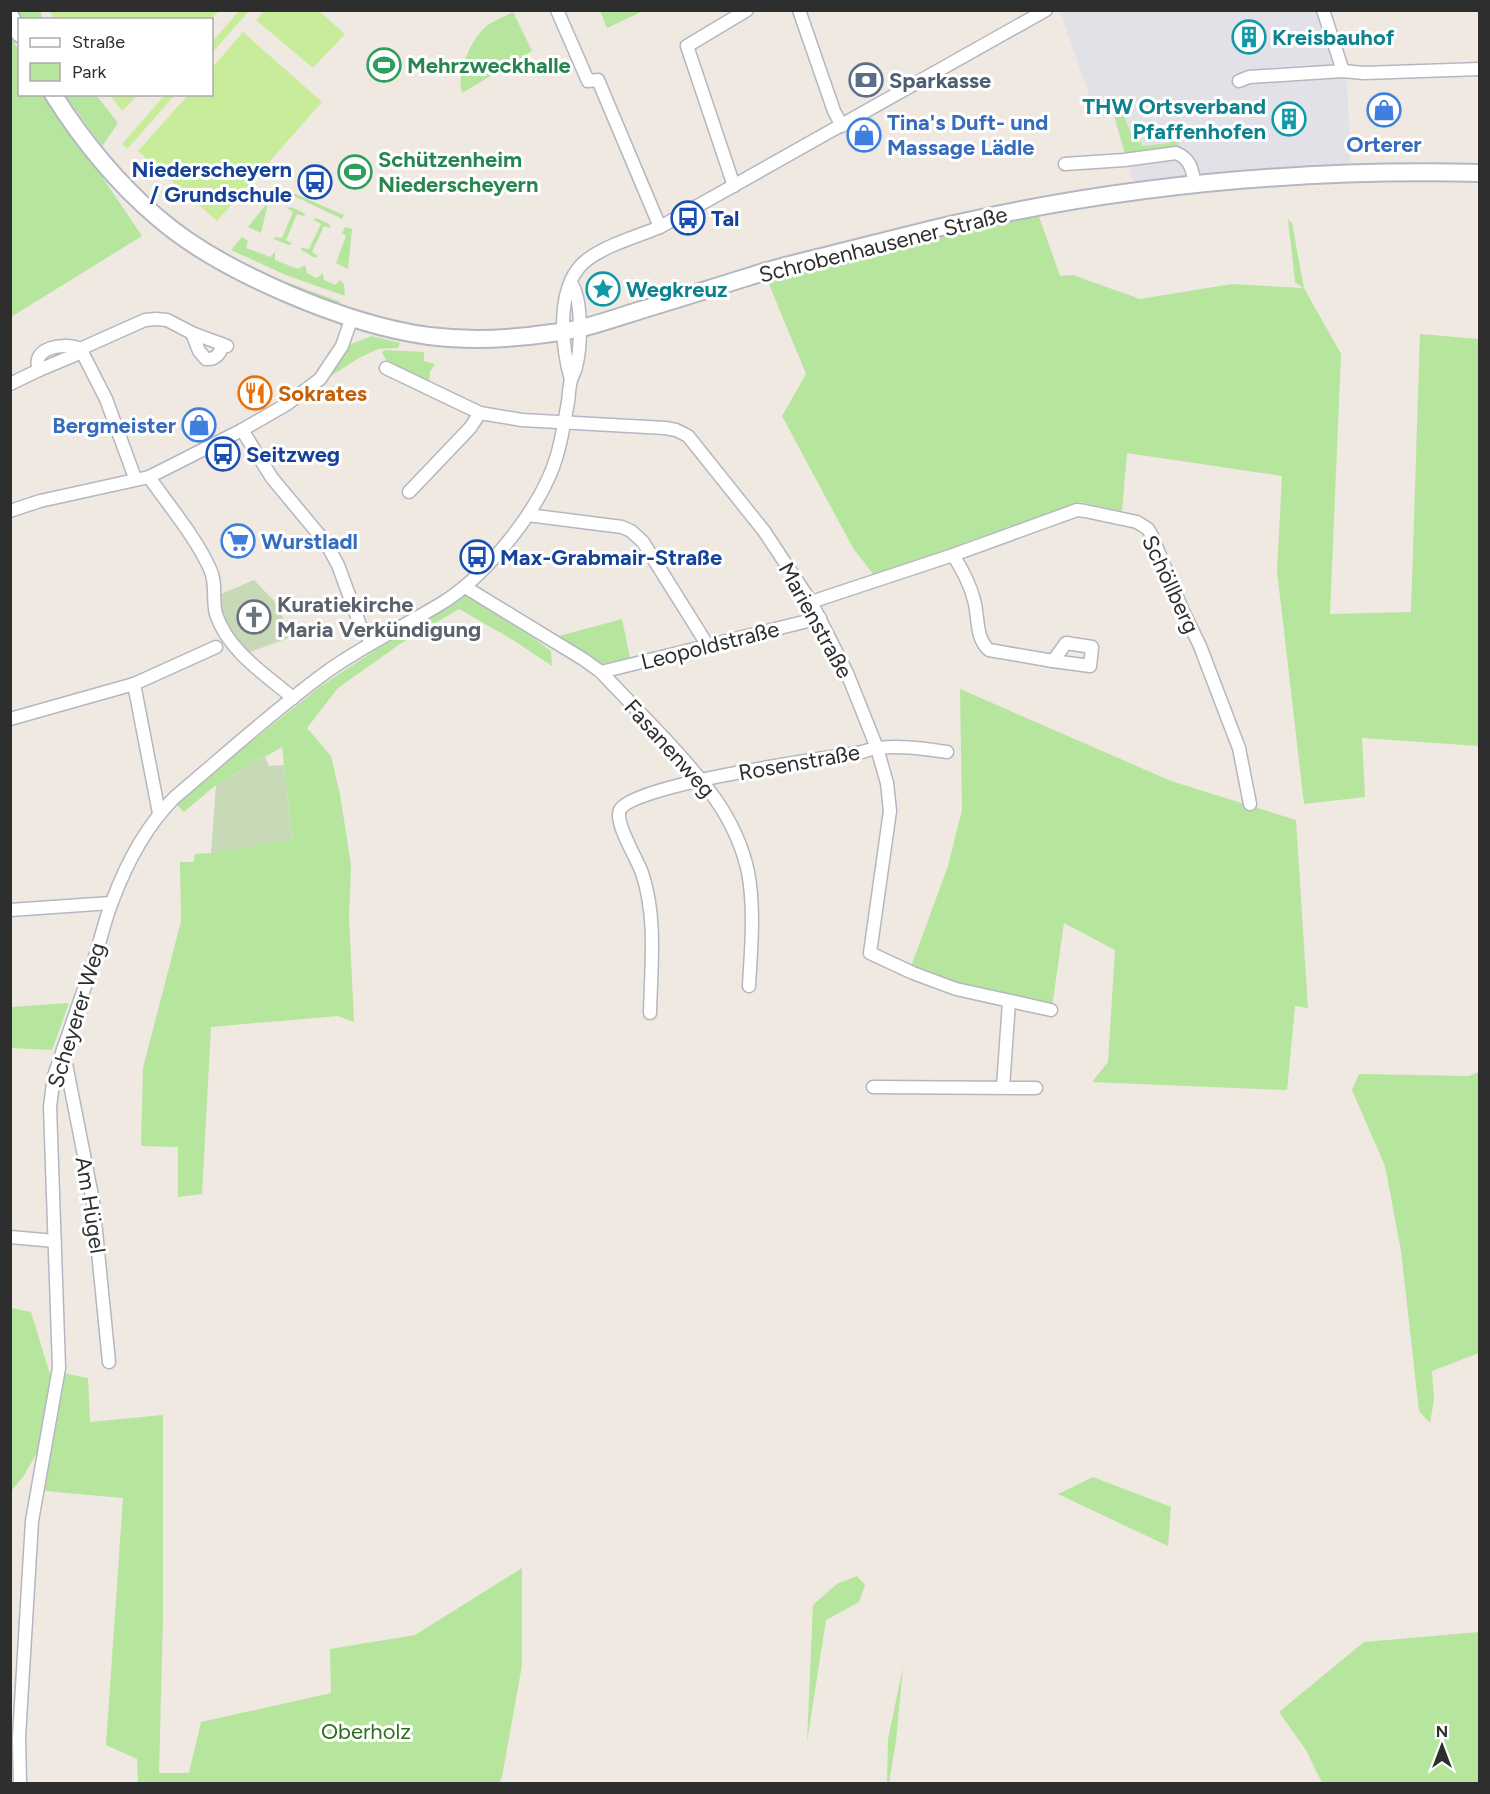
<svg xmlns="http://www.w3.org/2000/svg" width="1490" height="1794" viewBox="0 0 1490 1794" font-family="Figtree,sans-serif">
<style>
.industrial{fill:#e3e1e8}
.green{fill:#b6e59e}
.cemetery{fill:#c8d9b8}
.pitch{fill:#c9ec9a}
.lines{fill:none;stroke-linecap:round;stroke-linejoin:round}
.street-casing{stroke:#b4b7c1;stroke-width:15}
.secondary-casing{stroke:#b4b7c1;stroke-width:20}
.street{stroke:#fff;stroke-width:12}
.secondary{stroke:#fff;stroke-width:16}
.labels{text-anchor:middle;stroke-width:6;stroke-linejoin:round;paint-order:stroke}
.culture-label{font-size:22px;font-weight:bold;fill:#0d838f;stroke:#fff;text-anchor:start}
.leisure-label{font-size:22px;font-weight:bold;fill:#27864d;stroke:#fff;text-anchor:start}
.service-label{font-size:22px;font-weight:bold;fill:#4e5e75;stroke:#fff;text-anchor:start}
.shop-label{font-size:22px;font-weight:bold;fill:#366cbe;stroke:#fff;text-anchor:start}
.transit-label{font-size:22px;font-weight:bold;fill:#164399;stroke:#fff;text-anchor:start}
.street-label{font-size:22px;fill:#2e2e2e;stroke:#fff}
.food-label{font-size:22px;font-weight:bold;fill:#c56008;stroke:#fff;text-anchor:start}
.worship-label{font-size:22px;font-weight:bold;fill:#5b616d;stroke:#fff;text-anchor:start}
.park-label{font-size:22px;fill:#2c6e1b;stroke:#fff}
</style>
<rect width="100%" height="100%" fill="#efe9e1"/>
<polygon class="industrial" points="1060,11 1316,11 1347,79 1351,173 1136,192 1113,115 1097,119"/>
<g class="green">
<polygon points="18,11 41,11 42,19 22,19"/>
<polygon points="600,11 643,11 607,28"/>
<path d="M 513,12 L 532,51 L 462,93 C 456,73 471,38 488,25 C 495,20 505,16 513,12 Z"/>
<polygon points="10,35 19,51 20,94 47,95 142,236 11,317"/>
<polygon points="65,95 96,95 118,123 102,146"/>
<polygon points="1123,113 1133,139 1140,138 1142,146 1170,143 1170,135 1175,137 1181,149 1126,157 1114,115"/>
<path d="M 288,191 L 344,215 L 342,219 L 294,196 L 282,197 L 276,204 L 268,203 L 261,233 L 248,227 C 260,213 270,195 288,191 Z"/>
<polygon points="291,207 306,214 303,216 297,214 286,240 292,244 289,245 273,239 276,237 282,238 293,212 287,208"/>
<polygon points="1036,208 1060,276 1073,275 1140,299 1232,284 1303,288 1295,282 1288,219 1292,223 1304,288 1341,354 1330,614 1411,612 1420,334 1479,339 1479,746 1362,738 1365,797 1304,804 1277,571 1282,476 1127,453 1122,511 1080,502 874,575 853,548 782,416 806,374 764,272"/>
<polygon points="316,218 329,224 331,228 324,226 312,252 318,256 315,258 301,250 302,248 309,249 321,224 314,220"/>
<polygon points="345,227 352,229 348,269 336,263 346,236 342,233"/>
<polygon points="242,237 248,241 246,248 270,257 275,252 275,260 298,269 305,265 307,273 317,278 323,273 324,280 335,285 340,280 344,284 345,296 286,275 231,250"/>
<polygon points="230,256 283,281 341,302 334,303 261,274"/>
<polygon points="372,336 400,343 398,348 378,349 357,359 322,382 341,361 351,344"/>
<polygon points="386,350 424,352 424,361 435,364 430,371 429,381 387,362 382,352"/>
<polygon points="463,592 495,609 551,651 552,666 513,640 459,609 400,644 338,688 307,728 331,756 340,794 351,865 349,917 354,1022 338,1016 211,1027 202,1194 178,1197 178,1147 141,1146 143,1068 181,921 180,862 194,862 195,854 211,853 292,838 282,747 216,785 184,812 177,805 181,798 321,686"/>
<polygon points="622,619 630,658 603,664 559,636"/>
<polygon points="960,689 1171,781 1296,820 1308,1008 1295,1006 1287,1090 1092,1082 1108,1062 1115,950 1064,923 1052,1007 1013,1000 910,969 948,866 962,810"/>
<polygon points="69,1003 52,1050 11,1048 11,1007"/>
<polygon points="1479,1072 1479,1353 1432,1371 1434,1400 1430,1423 1419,1411 1401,1251 1385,1166 1352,1090 1359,1074 1469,1076"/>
<polygon points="11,1308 31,1312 49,1371 53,1377 39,1449 23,1477 11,1491"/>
<polygon points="63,1373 88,1378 90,1422 163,1415 163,1617 159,1773 189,1773 201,1722 331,1693 330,1649 415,1635 522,1568 522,1665 502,1777 499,1783 138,1783 137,1759 106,1745 123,1498 45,1491"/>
<polygon points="1093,1477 1171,1507 1168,1546 1058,1494"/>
<polygon points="857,1576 865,1585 859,1602 826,1620 807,1742 813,1605 837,1584"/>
<polygon points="1479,1632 1479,1783 1322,1783 1306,1750 1279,1712 1364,1642"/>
<polygon points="903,1667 896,1741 889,1783 887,1783 888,1739"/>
</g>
<g class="cemetery">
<path d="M 254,580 L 279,606 L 285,624 L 282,625 L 284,631 L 290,630 L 294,636 L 247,653 C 227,632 224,622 219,595 Z"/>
<polygon points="265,757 269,766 284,765 292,839 211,853 216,785"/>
</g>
<g class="pitch">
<polygon points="49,11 49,10 219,11 210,20 55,19"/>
<polygon points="239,11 249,11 212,53 212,42"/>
<polygon points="264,11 319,11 345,34 313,68 256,20"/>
<polygon points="243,32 322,102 217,221 138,151 188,95 212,94 212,68"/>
<polygon points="110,95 138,95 122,111"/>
<polygon points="165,95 175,95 127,149 122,144"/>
</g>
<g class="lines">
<g class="street-casing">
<g id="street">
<polyline points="557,10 588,81 598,80 660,227"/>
<polyline points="799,10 834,111 842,126"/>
<polyline points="1323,10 1343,71"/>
<polyline points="1239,81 1249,77 1343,71 1364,73 1480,69"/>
<path d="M 1065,164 L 1124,160 L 1176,153 C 1191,159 1192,170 1195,184"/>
<polyline points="734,186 687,46 747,10"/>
<path d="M 192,333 L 199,351 L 206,359 C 215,360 222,353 222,344"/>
<path d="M 80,349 C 65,342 30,347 39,370 L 82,352 L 80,349 L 145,320 L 156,319 L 167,320 L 192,333 L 227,346"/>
<polyline points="82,352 106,399 135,478"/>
<polyline points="386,368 480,413 522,420 665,428 676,430 688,436 764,531 811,602 847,673 877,748 887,783 890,811 870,953 913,973 956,989 1051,1010"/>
<path d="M 571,380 C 561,344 555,283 588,259 C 609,244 636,237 660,227 L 1046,10"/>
<polyline points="10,384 39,370"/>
<polyline points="242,430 272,478 326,543 338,565 360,625 372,643"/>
<path d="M 149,477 C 169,506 195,536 210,569 C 217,583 212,599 216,614 C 228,651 265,674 293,698"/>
<polyline points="409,492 470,428 480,413"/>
<polyline points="10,511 40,501 149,477 242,430 287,404 320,379 342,346 352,317"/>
<polyline points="528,515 622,527 631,531 643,542 708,646"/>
<path d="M 953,555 C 962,569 970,584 974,600 C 979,617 975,638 989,650 L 1053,661"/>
<path d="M 465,587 L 583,659 L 601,672 C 622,694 643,716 664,738 C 701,778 736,816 748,872 C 755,909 751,949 749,986"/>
<polyline points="811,602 953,555 1077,510 1085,511 1137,522 1148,529 1152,536 1182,609 1200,646 1232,730 1239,748 1250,804"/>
<polygon points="1066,643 1092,647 1090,666 1053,661"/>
<polyline points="601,672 820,618"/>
<polyline points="10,719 134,684"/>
<polyline points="159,813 134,684 216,647"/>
<polyline points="10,910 111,903"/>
<path d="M 650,1013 C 651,967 657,917 642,873 C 637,858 614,823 620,810 C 632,785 824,758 857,753 C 864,752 872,748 879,748 C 901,745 925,749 947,752"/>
<polyline points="63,1049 93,1201 109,1362"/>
<polyline points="873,1087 1036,1088"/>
<polyline points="1003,1087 1009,1002"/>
<polyline points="10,1237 55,1241"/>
<path d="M 20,1784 L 19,1737 L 32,1521 L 59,1368 L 50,1107 L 54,1076 C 67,1038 80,1001 93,963 C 100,943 104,922 112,902 C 126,864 146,826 175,797 C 225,755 273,711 325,673 C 362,646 403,627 442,603 C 483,578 530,520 549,477 C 560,453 563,428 568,402 C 569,395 569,387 571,380 C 572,376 575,372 576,367 C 581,348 583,300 571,283"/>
</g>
</g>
<g class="secondary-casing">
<g id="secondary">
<polyline points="10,16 20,34"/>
<path d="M 53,94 C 82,140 116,182 157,217 C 220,272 347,325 429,336 C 469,341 512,339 552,333 C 583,330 612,319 641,310 C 678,299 715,287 751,276 C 781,266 811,260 841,252 C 883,242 925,230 968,221 C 1135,184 1308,169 1480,173"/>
</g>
</g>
<use href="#street" class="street"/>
<use href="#secondary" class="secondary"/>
</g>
<defs>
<g id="building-ring" transform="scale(1.725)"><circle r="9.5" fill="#fff" stroke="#0f9aa8" stroke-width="1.5"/><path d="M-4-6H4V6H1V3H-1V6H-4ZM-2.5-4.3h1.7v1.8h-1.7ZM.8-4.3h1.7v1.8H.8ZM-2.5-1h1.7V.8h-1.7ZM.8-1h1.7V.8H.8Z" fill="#0f9aa8"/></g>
<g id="stadium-ring" transform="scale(1.725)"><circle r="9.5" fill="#fff" stroke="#2e9e5b" stroke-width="1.5"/><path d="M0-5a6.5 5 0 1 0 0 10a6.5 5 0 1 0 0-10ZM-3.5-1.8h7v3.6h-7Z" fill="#2e9e5b"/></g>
<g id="bank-ring" transform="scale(1.725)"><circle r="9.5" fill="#fff" stroke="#5c6f8a" stroke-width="1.5"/><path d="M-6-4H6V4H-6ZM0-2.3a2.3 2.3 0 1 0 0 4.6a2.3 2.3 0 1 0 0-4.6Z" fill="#5c6f8a"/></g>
<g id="shop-ring" transform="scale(1.725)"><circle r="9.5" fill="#fff" stroke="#3f7fe0" stroke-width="1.5"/><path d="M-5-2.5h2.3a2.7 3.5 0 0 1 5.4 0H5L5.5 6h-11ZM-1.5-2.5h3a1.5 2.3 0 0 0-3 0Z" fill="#3f7fe0"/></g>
<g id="bus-ring" transform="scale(1.725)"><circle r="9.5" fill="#fff" stroke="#1a4fb4" stroke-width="1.5"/><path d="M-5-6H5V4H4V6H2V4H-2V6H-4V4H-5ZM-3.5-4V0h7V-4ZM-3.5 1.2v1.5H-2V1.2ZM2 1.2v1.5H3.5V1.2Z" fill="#1a4fb4"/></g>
<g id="sight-ring" transform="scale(1.725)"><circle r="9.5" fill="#fff" stroke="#0f9aa8" stroke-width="1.5"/><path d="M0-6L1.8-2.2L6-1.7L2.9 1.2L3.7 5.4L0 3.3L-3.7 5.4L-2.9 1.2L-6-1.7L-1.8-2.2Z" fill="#0f9aa8"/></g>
<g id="restaurant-ring" transform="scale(1.725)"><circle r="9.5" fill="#fff" stroke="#e8710a" stroke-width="1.5"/><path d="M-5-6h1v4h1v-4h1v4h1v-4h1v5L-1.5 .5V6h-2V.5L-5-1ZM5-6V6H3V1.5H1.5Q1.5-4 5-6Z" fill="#e8710a"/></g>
<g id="supermarket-ring" transform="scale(1.725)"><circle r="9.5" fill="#fff" stroke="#3f7fe0" stroke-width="1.5"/><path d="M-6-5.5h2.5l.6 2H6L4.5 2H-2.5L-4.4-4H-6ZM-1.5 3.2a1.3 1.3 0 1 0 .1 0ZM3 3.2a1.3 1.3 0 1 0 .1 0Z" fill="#3f7fe0"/></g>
<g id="church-ring" transform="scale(1.725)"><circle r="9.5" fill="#fff" stroke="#6b7280" stroke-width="1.5"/><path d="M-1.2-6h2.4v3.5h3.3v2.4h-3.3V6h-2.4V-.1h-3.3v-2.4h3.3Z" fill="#6b7280"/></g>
</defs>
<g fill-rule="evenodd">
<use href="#building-ring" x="1249" y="37"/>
<use href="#stadium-ring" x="384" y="65"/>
<use href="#bank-ring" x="866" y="80"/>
<use href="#shop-ring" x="1384" y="110"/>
<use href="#building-ring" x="1289" y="119"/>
<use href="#shop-ring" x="864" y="135"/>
<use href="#stadium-ring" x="355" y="172"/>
<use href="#bus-ring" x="315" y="182"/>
<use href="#bus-ring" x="688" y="218"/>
<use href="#sight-ring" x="603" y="289"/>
<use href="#restaurant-ring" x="255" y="393"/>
<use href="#shop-ring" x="199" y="425"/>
<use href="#bus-ring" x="223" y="454"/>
<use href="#supermarket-ring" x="238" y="541"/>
<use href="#bus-ring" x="477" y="557"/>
<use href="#church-ring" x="254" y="617"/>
</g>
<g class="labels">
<g class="culture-label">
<text x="1272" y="45">Kreisbauhof</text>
<text x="1266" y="114" text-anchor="end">THW Ortsverband<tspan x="1266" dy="25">Pfaffenhofen</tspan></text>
<text x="626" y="297">Wegkreuz</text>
</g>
<g class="leisure-label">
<text x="407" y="73">Mehrzweckhalle</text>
<text x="378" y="167">Schützenheim<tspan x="378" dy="25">Niederscheyern</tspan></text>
</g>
<g class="service-label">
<text x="889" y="88">Sparkasse</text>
</g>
<g class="shop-label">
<text x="887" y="130">Tina's Duft- und<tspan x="887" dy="25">Massage Lädle</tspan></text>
<text x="1384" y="152" text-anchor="middle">Orterer</text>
<text x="176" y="433" text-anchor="end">Bergmeister</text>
<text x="261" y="549">Wurstladl</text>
</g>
<g class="transit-label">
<text x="292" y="177" text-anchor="end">Niederscheyern<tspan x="292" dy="25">/ Grundschule</tspan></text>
<text x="711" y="226">Tal</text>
<text x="246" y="462">Seitzweg</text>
<text x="500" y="565">Max-Grabmair-Straße</text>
</g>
<g class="street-label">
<text transform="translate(883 244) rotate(-14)" y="8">Schrobenhausener Straße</text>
<text transform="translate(1171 584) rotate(65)" y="8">Schöllberg</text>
<text transform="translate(816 620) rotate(61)" y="8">Marienstraße</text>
<text transform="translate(710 645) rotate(-14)" y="8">Leopoldstraße</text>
<text transform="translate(670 748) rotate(48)" y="8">Fasanenweg</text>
<text transform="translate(799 762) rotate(-10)" y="8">Rosenstraße</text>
<text transform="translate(76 1015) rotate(-73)" y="8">Scheyerer Weg</text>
<text transform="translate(91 1205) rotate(81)" y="8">Am Hügel</text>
</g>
<g class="food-label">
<text x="278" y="401">Sokrates</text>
</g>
<g class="worship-label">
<text x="277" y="612">Kuratiekirche<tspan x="277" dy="25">Maria Verkündigung</tspan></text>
</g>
<g class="park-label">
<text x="366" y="1739">Oberholz</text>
</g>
</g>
<rect width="1490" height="1794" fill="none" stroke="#2e2e2e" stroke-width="24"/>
<rect x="18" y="18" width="195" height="78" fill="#ffffff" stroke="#ababab" stroke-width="1.5"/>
<rect x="30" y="38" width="30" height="9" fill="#ffffff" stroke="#ababab" stroke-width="1.5"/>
<text x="72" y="48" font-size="18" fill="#2e2e2e">Straße</text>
<rect x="30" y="63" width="30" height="18" fill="#b6e59e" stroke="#ababab" stroke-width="1.5"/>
<text x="72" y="78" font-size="18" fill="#2e2e2e">Park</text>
<g transform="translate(1442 1746)" stroke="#ffffff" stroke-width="4.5" paint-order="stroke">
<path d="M0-4.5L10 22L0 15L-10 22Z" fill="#2e2e2e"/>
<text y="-9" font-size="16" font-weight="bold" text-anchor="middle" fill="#2e2e2e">N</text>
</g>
</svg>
